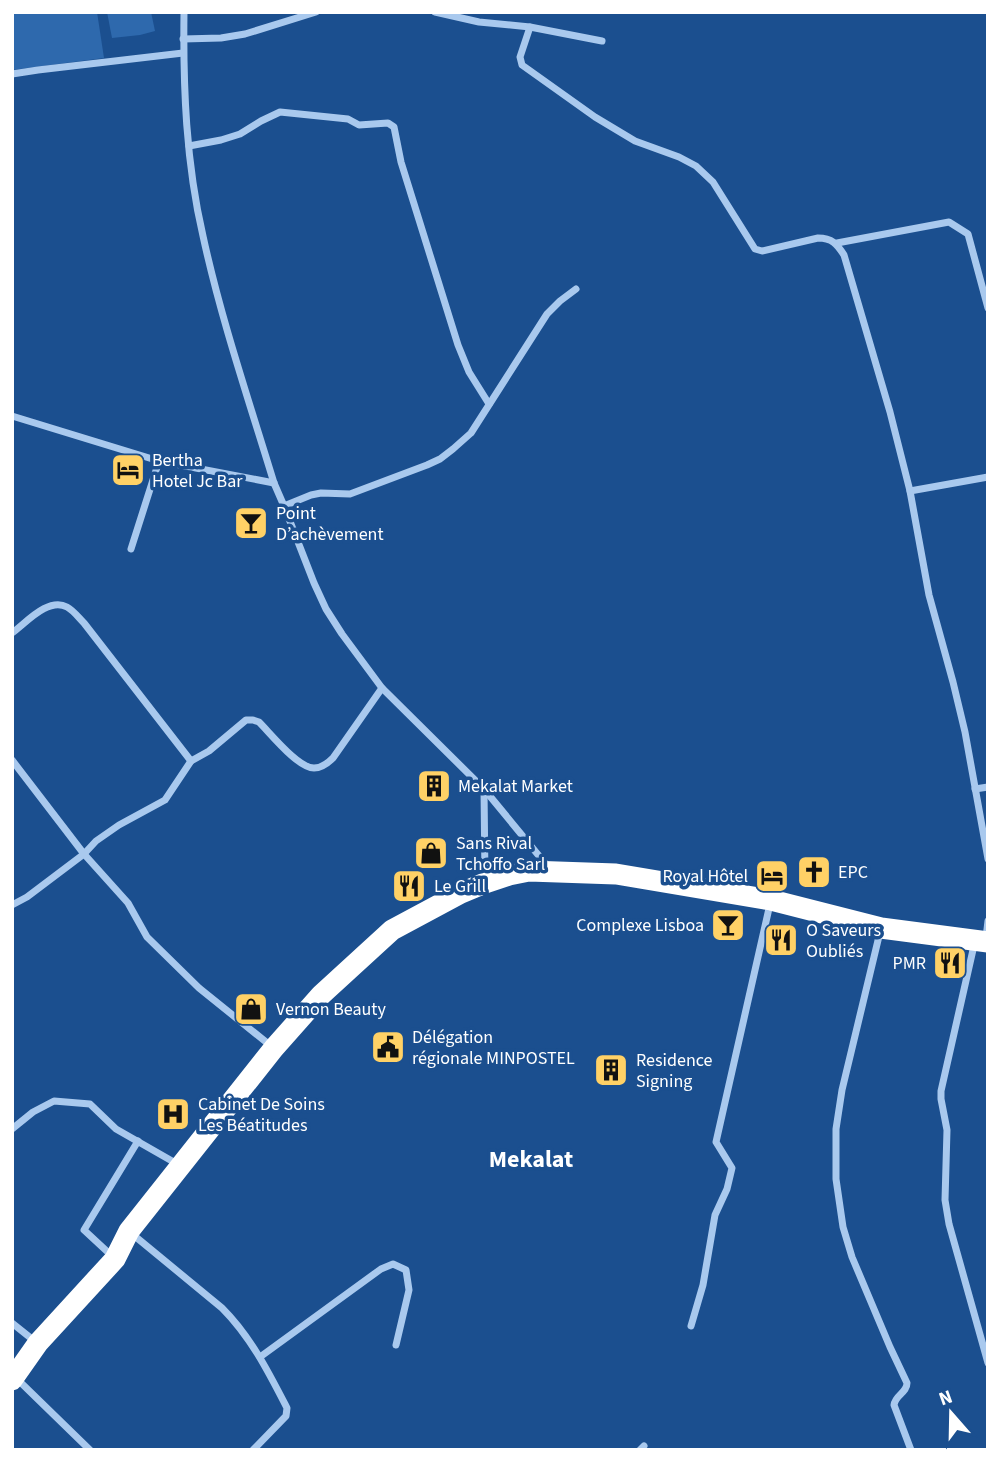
<svg xmlns="http://www.w3.org/2000/svg" width="1000" height="1462" viewBox="0 0 1000 1462" font-family="'Source Sans 3',sans-serif">
<style>
.pitch{fill:#2e69ad}
.lines{fill:none;stroke-linecap:round;stroke-linejoin:round}
.street{stroke:#a9c9ee;stroke-width:7}
.highway{stroke:#fff;stroke-width:21}
.labels{text-anchor:middle;stroke-width:7;stroke-linejoin:round;paint-order:stroke}
.poi-label{font-size:18px;fill:#fff;stroke:#1b4f8f;text-anchor:start}
.district-label{font-size:24px;font-weight:bold;fill:#fff;stroke:#1b4f8f}
</style>
<rect width="100%" height="100%" fill="#1b4f8f"/>
<g class="pitch">
<polygon points="12,12 97,12 104,58 12,70"/>
<polygon points="107,12 151,12 155,31 140,35 112,38"/>
</g>
<g class="lines">
<g class="street">
<path d="M 184,12 C 183,87 186,163 203,236 C 221,319 249,401 274,483 L 284,506 L 314,583 L 326,609 L 342,634 L 382,688 L 484,789 L 549,868"/>
<polyline points="435,12 479,22 530,27 602,41"/>
<path d="M 530,27 L 520,57 L 522,65 L 595,117 L 635,141 L 679,157 L 696,166 L 713,182 L 755,249 L 762,251 L 818,238 C 832,238 837,244 844,255 L 890,412 L 910,491 L 929,595 L 953,682 L 965,732 L 988,859"/>
<polyline points="183,39 221,38 245,34 316,12"/>
<polyline points="12,74 38,70 183,53"/>
<polyline points="189,146 221,140 240,134 261,121 280,112 348,119 359,125 388,123 394,127 401,162 458,345 469,372 489,404"/>
<polyline points="837,243 949,222 968,234 988,308"/>
<polyline points="12,416 159,461 274,483"/>
<polyline points="910,491 988,477"/>
<polyline points="284,506 311,495 321,493 350,494 427,465 440,459 453,449 471,433 547,314 560,301 576,289"/>
<polyline points="131,549 159,461"/>
<path d="M 12,633 C 26,623 48,597 67,607 C 73,610 79,618 84,623 L 191,761"/>
<polyline points="12,760 84,854 128,903 147,937 199,988 271,1046"/>
<polyline points="484,789 485,879"/>
<polyline points="975,789 988,787"/>
<path d="M 12,905 L 27,897 L 84,854 L 96,841 L 119,825 L 165,800 L 191,761 L 209,751 L 246,720 L 253,720 L 259,722 C 271,734 298,768 314,768 C 321,768 328,763 333,758 L 382,688"/>
<path d="M 880,932 L 842,1090 L 836,1129 L 836,1179 L 843,1227 L 852,1257 L 890,1347 L 907,1383 C 907,1393 895,1395 894,1405 L 911,1450"/>
<polyline points="986,938 988,921"/>
<polyline points="975,941 941,1091 941,1099 947,1130 945,1200 949,1224 988,1363"/>
<polyline points="12,1129 33,1112 54,1101 90,1104 116,1129 179,1165"/>
<path d="M 131,1233 L 222,1308 C 251,1337 269,1373 287,1408 L 286,1416 L 253,1450"/>
<polyline points="112,1256 84,1230 138,1141"/>
<polyline points="12,1323 37,1343"/>
<polyline points="691,1326 703,1285 715,1215 727,1189 732,1168 716,1142 770,904"/>
<polyline points="260,1357 381,1269 393,1264 406,1270 409,1290 396,1345"/>
<polyline points="15,1377 90,1450"/>
<polyline points="640,1450 644,1446"/>
</g>
<polyline class="highway" points="12,1380 38,1343 115,1259 129,1231 274,1048 321,995 392,930 461,893 485,883 509,875 529,871 616,874 771,900 881,928 988,942"/>
</g>
<defs>
<g id="hotel-square" transform="scale(1.75)"><rect x="-9" y="-9" width="18" height="18" rx="4" fill="#ffd166" stroke="#1b4f8f"/><path d="M-6-4.5h1.5V1H6V5H4.5V3h-9V5H-6ZM-4 0a1.8 1.8 0 1 1 3.6 0ZM.5 0V-2.5h3Q6-2.5 6 0Z" fill="#111"/></g>
<g id="bar-square" transform="scale(1.75)"><rect x="-9" y="-9" width="18" height="18" rx="4" fill="#ffd166" stroke="#1b4f8f"/><path d="M-6-5H6L.8 .8V4.5H3.5V6h-7V4.5H-.8V.8Z" fill="#111"/></g>
<g id="building-square" transform="scale(1.75)"><rect x="-9" y="-9" width="18" height="18" rx="4" fill="#ffd166" stroke="#1b4f8f"/><path d="M-4-6H4V6H1V3H-1V6H-4ZM-2.5-4.3h1.7v1.8h-1.7ZM.8-4.3h1.7v1.8H.8ZM-2.5-1h1.7V.8h-1.7ZM.8-1h1.7V.8H.8Z" fill="#111"/></g>
<g id="shop-square" transform="scale(1.75)"><rect x="-9" y="-9" width="18" height="18" rx="4" fill="#ffd166" stroke="#1b4f8f"/><path d="M-5-2.5h2.3a2.7 3.5 0 0 1 5.4 0H5L5.5 6h-11ZM-1.5-2.5h3a1.5 2.3 0 0 0-3 0Z" fill="#111"/></g>
<g id="church-square" transform="scale(1.75)"><rect x="-9" y="-9" width="18" height="18" rx="4" fill="#ffd166" stroke="#1b4f8f"/><path d="M-1.2-6h2.4v3.5h3.3v2.4h-3.3V6h-2.4V-.1h-3.3v-2.4h3.3Z" fill="#111"/></g>
<g id="restaurant-square" transform="scale(1.75)"><rect x="-9" y="-9" width="18" height="18" rx="4" fill="#ffd166" stroke="#1b4f8f"/><path d="M-5-6h1v4h1v-4h1v4h1v-4h1v5L-1.5 .5V6h-2V.5L-5-1ZM5-6V6H3V1.5H1.5Q1.5-4 5-6Z" fill="#111"/></g>
<g id="civic-square" transform="scale(1.75)"><rect x="-9" y="-9" width="18" height="18" rx="4" fill="#ffd166" stroke="#1b4f8f"/><path d="M-.6-6.5H3V-4.5H.6V-3L4-1V1h2V6H-6V1h2V-1L-.6-3ZM-1.2 2.5V6h2.4V2.5Z" fill="#111"/></g>
<g id="hospital-square" transform="scale(1.75)"><rect x="-9" y="-9" width="18" height="18" rx="4" fill="#ffd166" stroke="#1b4f8f"/><path d="M-5-5h3v3.5h4V-5h3V5h-3V1.5h-4V5h-3Z" fill="#111"/></g>
</defs>
<g fill-rule="evenodd">
<use href="#hotel-square" x="128" y="470"/>
<use href="#bar-square" x="251" y="523"/>
<use href="#building-square" x="434" y="786"/>
<use href="#shop-square" x="431" y="853"/>
<use href="#church-square" x="814" y="872"/>
<use href="#hotel-square" x="772" y="876"/>
<use href="#restaurant-square" x="409" y="886"/>
<use href="#bar-square" x="728" y="925"/>
<use href="#restaurant-square" x="781" y="940"/>
<use href="#restaurant-square" x="950" y="963"/>
<use href="#shop-square" x="251" y="1009"/>
<use href="#civic-square" x="388" y="1047"/>
<use href="#building-square" x="611" y="1070"/>
<use href="#hospital-square" x="173" y="1114"/>
</g>
<g class="labels">
<g class="poi-label">
<text x="152" y="466">Bertha<tspan x="152" dy="21">Hotel Jc Bar</tspan></text>
<text x="276" y="519">Point<tspan x="276" dy="21">D’achèvement</tspan></text>
<text x="458" y="792">Mekalat Market</text>
<text x="456" y="849">Sans Rival<tspan x="456" dy="21">Tchoffo Sarl</tspan></text>
<text x="838" y="878">EPC</text>
<text x="748" y="882" text-anchor="end">Royal Hôtel</text>
<text x="434" y="892">Le Grill</text>
<text x="704" y="931" text-anchor="end">Complexe Lisboa</text>
<text x="806" y="936">O Saveurs<tspan x="806" dy="21">Oubliés</tspan></text>
<text x="926" y="969" text-anchor="end">PMR</text>
<text x="276" y="1015">Vernon Beauty</text>
<text x="412" y="1043">Délégation<tspan x="412" dy="21">régionale MINPOSTEL</tspan></text>
<text x="636" y="1066">Residence<tspan x="636" dy="21">Signing</tspan></text>
<text x="198" y="1110">Cabinet De Soins<tspan x="198" dy="21">Les Béatitudes</tspan></text>
</g>
<g class="district-label">
<text x="531" y="1167">Mekalat</text>
</g>
</g>
<rect width="1000" height="1462" fill="none" stroke="#ffffff" stroke-width="28"/>
<g transform="translate(951 1413) rotate(340)" stroke="#1b4f8f" stroke-width="5" paint-order="stroke">
<path d="M0-5L12 26L0 18L-12 26Z" fill="#ffffff"/>
<text y="-10" font-size="19" font-weight="bold" text-anchor="middle" fill="#ffffff">N</text>
</g>
</svg>
